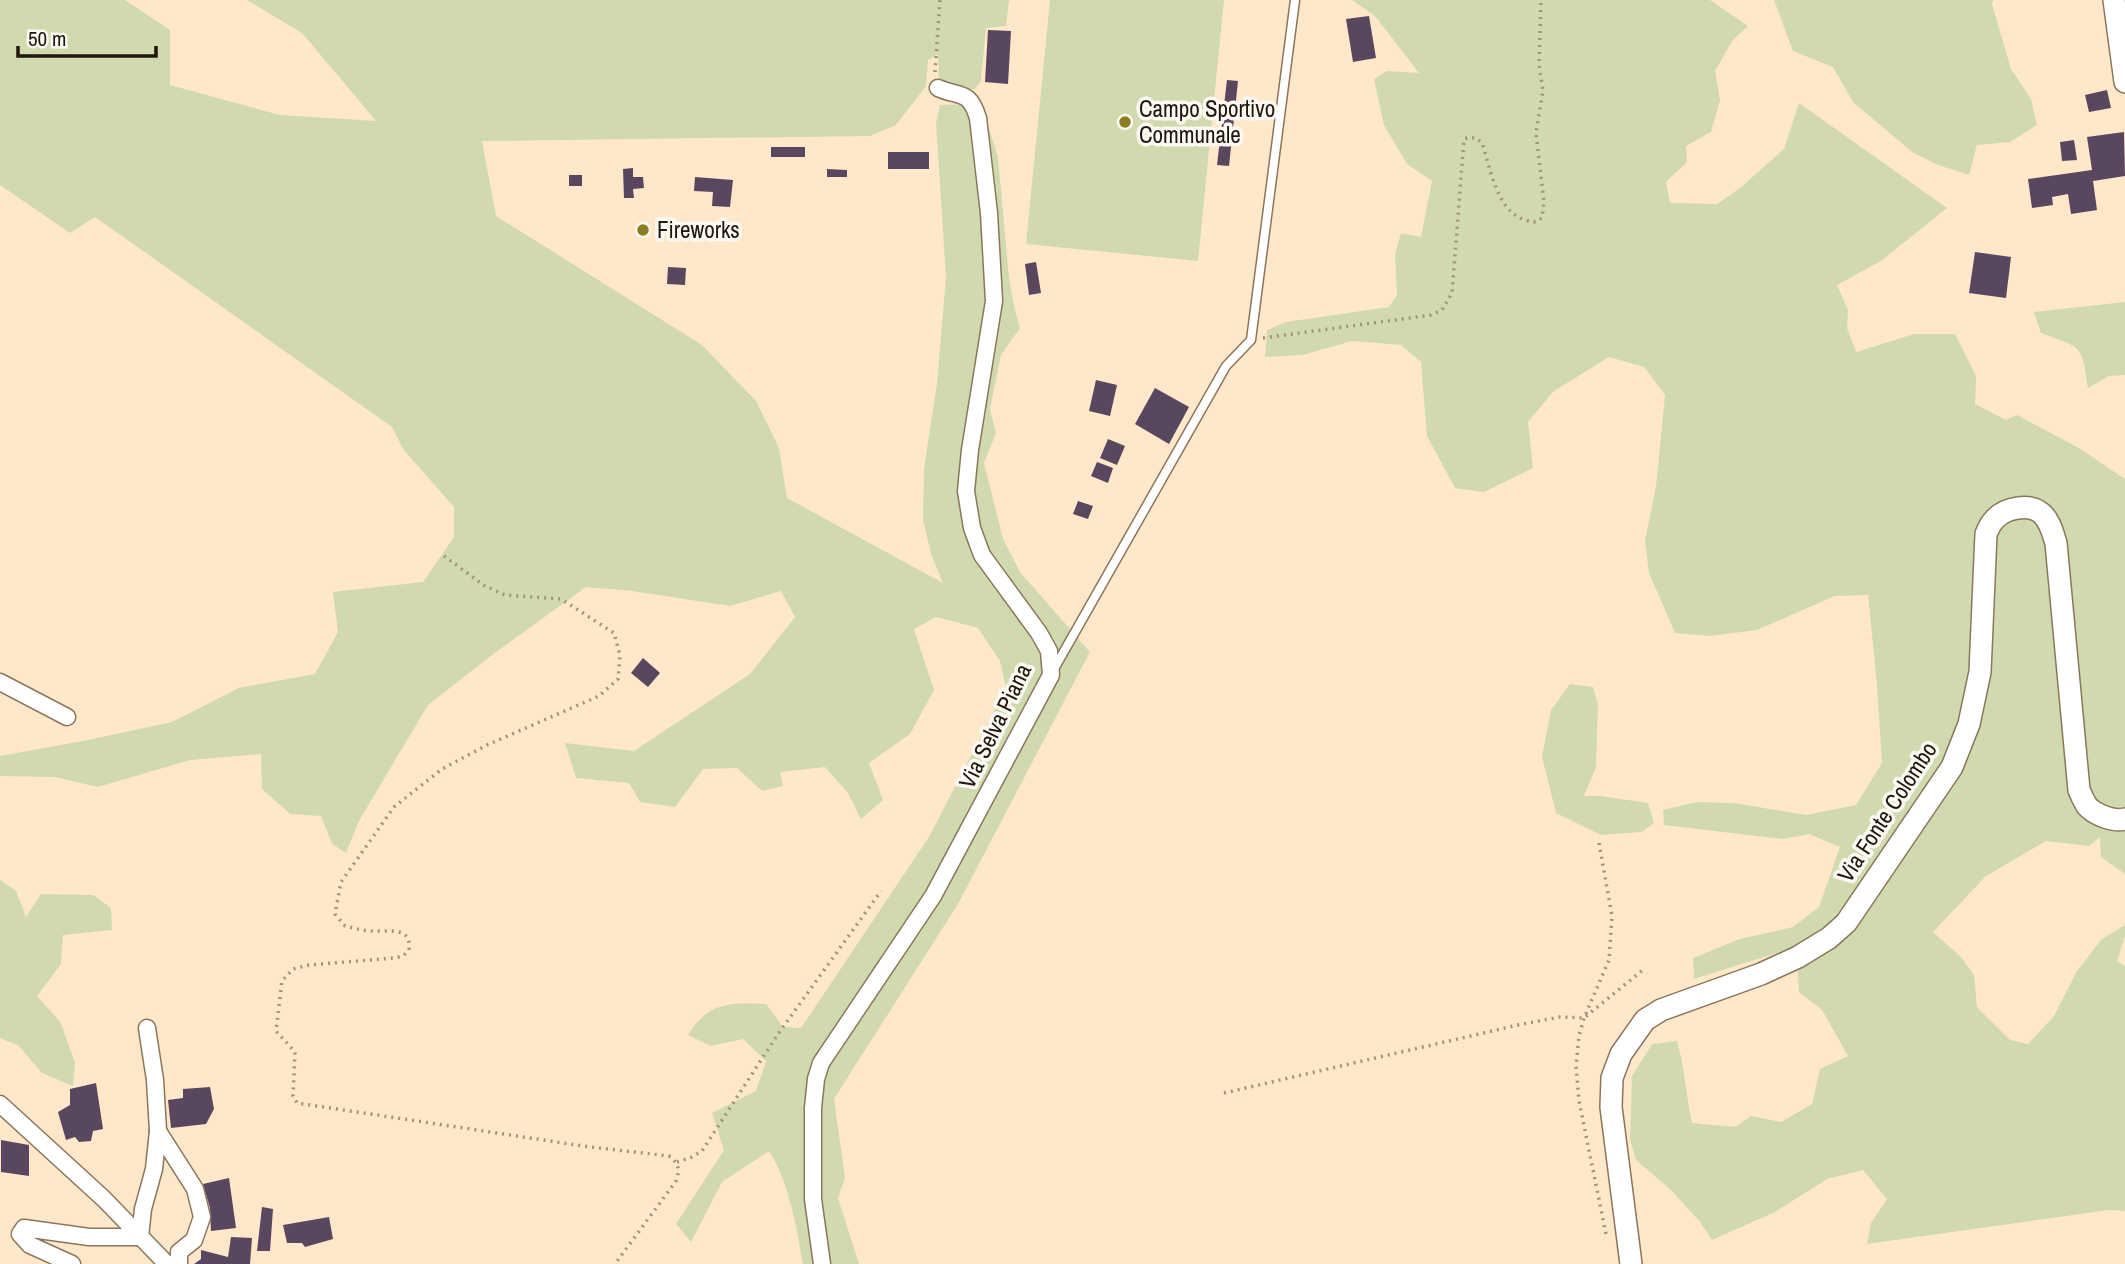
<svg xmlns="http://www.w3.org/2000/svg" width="2125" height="1264" viewBox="0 0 2125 1264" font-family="'Archivo Narrow',sans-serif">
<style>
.green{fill:#d1daae}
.building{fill:#59465f}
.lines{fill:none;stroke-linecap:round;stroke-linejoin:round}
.service-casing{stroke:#8b765b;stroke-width:11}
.minor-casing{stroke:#8b765b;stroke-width:19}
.tertiary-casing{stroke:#8b765b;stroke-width:24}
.path{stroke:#a3917c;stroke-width:3.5;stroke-dasharray:2 5;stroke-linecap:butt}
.service{stroke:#fff;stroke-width:8}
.minor{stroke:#fff;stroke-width:16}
.tertiary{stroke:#fff;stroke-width:21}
.poi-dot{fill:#8c7c22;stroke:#fcf8f2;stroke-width:2.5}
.labels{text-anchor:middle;stroke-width:7;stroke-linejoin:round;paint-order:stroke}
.poi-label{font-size:23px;fill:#1f160c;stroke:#fcf8f2;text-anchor:start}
.street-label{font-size:23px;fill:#1f160c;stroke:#fcf8f2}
</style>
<rect width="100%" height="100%" fill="#ffe7ca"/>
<g class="green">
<path d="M 0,0 L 125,0 L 170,30 L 170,85 L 280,115 L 376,121 L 302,33 L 247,0 L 1009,0 L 1006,26 L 986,28 L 981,81 L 974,90 L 939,85 L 938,54 L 928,60 L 926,86 L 896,125 L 870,136 L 482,141 L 496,216 L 702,345 L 756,401 L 779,448 L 787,498 L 943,583 L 931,554 L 923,519 L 924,469 L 937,383 L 946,278 L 936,123 L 940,105 L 966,104 L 985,115 L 998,157 L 1009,278 L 1014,306 L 1020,328 L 1001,355 L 990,409 L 996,433 L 984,463 L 1003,539 L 1020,572 L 1090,652 L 958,904 L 834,1099 L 845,1178 L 838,1198 L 859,1264 L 803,1264 C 796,1227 790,1184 769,1151 L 722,1182 L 691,1242 L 676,1224 L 724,1150 L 712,1113 L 756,1091 L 766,1061 L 743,1039 L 711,1046 L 688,1035 C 709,1001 730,1003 766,1004 L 783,1027 L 801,1028 L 929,837 L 1006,688 L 1000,661 L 978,628 L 936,617 L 914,629 L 934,690 L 910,734 L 869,763 L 883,800 L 861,819 L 848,793 L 825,767 L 780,772 L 783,786 L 762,791 L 737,768 L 703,769 L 675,807 L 640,802 L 629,783 L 576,778 L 565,743 L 634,751 L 750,674 L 795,617 L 781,591 L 730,606 L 632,591 L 586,587 L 492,655 L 428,705 L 359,821 L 346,853 L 332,844 L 321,816 L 290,814 L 262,789 L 261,754 L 190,760 L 98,787 L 54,777 L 0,776 L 0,756 L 83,741 L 172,722 L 239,688 L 315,674 L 338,632 L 333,592 L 423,582 L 454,537 L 454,507 L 403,449 L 392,427 L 95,217 L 70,233 L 0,185 Z"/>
<polygon points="1050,0 1224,0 1198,261 1026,244"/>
<path d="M 1352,0 L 1710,0 L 1748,26 L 1732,41 L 1715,71 L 1720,100 L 1711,132 L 1686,146 L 1687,162 L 1666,182 L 1670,203 L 1717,204 L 1740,188 L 1784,149 L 1799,103 L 1947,208 L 1881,261 L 1837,285 L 1848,310 L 1847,328 L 1856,352 L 1914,334 L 1955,334 L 1976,376 L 1975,404 L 2006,420 L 2017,415 L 2079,448 L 2125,479 L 2125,874 L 2101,857 L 2100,837 L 2089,846 L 2046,841 L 1986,876 L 1933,932 L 1960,956 L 1974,975 L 1977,1007 L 2010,1040 L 2028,1044 L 2054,1016 L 2077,971 L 2102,939 L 2125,925 L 2125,936 L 2117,961 L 2125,966 L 2125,1211 L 2109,1210 L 1867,1244 L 1871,1223 L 1887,1199 L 1863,1170 L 1827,1179 L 1775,1212 L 1712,1240 L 1700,1222 L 1672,1191 L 1636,1160 L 1630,1139 L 1632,1076 L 1652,1044 L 1677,1041 C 1685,1068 1686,1096 1692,1123 L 1735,1127 L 1751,1116 L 1781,1122 L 1812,1104 L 1820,1069 L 1848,1056 L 1822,1010 L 1799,992 L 1796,947 L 1694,979 L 1693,958 L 1740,939 L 1793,927 L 1819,907 L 1840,847 L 1809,834 L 1783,839 L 1664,825 L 1663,810 L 1697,802 L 1734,803 L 1806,815 L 1856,805 L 1882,763 L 1877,685 L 1868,595 L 1835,596 L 1757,630 L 1710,636 L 1675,633 L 1649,573 L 1645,541 L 1656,486 L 1665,395 L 1644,367 L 1609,357 L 1554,391 L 1528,422 L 1533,468 L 1484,492 L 1455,488 L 1427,436 L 1421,362 L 1401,345 L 1352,341 L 1303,355 L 1265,357 L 1267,330 L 1286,322 L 1389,307 L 1397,295 L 1395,255 L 1401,233 L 1421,237 L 1432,181 L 1407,164 L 1384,125 L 1374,79 L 1387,71 L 1419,73 L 1375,16 Z"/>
<polygon points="1774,0 1993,0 1992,4 2011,69 2031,99 2037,125 2010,142 1977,145 1969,175 1938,165 1912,152 1853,102 1833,67 1793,51"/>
<path d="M 2125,302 L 2125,375 L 2109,376 L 2088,388 C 2082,344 2082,348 2041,333 L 2034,312 Z"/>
<polygon points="1570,684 1593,687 1598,704 1596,767 1584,796 1601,796 1648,803 1654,823 1642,832 1601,835 1556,813 1542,757 1551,710"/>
<polygon points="0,880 16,891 26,917 41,894 93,895 111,908 112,930 63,935 61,964 37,996 61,1023 75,1063 73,1086 42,1073 19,1046 0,1038"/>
</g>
<g class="building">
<polygon points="1369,16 1376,58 1353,62 1346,19"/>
<polygon points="988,30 1011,31 1008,84 985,82"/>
<polygon points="1227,80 1238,81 1229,166 1217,165"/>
<polygon points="2107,90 2111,108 2089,112 2085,95"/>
<polygon points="2124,132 2125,176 2093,181 2097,210 2071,214 2068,194 2052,197 2053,205 2032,208 2028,179 2092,170 2087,137"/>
<polygon points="2074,140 2077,160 2062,161 2060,142"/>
<rect x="771" y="147" width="34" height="10"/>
<rect x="888" y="152" width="41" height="17"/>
<polygon points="633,168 633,177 643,177 644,188 633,189 634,198 624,198 623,169"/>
<polygon points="827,169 847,170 847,177 827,177"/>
<rect x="569" y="175" width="13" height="11"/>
<polygon points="695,177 733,180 730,207 712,206 713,192 694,191"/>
<polygon points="1975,252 2011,257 2006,298 1969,293"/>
<polygon points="1036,262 1041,293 1029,295 1025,264"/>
<polygon points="668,267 686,268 685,285 667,284"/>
<polygon points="1096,380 1117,385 1110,416 1089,411"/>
<polygon points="1155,388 1189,407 1169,444 1135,424"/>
<polygon points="1108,439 1125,446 1117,465 1100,458"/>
<polygon points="1097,462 1113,468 1108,483 1091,476"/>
<polygon points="1078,501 1093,506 1088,519 1073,514"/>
<polygon points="643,658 660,673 648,687 631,673"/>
<polygon points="96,1083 103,1129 93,1131 91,1141 79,1142 75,1137 66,1140 58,1112 70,1105 70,1089"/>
<polygon points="210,1087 214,1109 206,1124 171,1128 168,1100 183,1098 183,1089"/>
<polygon points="1,1140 29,1145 29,1176 1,1172"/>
<polygon points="229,1178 236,1228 211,1231 210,1208 203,1184"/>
<polygon points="262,1207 273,1209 270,1251 257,1251"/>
<polygon points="329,1217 333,1239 305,1247 302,1243 287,1243 283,1225"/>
<polygon points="231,1237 252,1238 250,1264 194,1264 201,1259 201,1250 228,1257"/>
</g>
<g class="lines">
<g class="service-casing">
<polyline id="service" points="1054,669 1226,366 1251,340 1295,0"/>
</g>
<g class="minor-casing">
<g id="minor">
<polyline points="0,682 67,717"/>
<polyline points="0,1104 104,1199 167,1264"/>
<polyline points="158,1131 195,1189 202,1217 194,1240 179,1252 179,1264"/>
<polyline points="72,1264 30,1245 20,1234 24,1228 89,1237 140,1237 143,1209 154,1169 158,1131 155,1080 147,1028"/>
<path d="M 822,1264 L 813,1199 L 813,1108 L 816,1079 L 821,1063 L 933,896 L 1051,675 L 1049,651 L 1039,633 L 982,555 L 972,528 L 966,491 L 970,450 L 994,301 L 989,213 L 978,118 C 969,89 960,98 938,88"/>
</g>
</g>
<g class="tertiary-casing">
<g id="tertiary">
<polyline points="2114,0 2125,82"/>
<path d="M 1631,1264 L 1611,1107 L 1612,1078 L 1621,1054 L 1645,1020 L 1661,1010 L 1761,974 L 1798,957 L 1829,938 L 1846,923 L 1952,767 L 1969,724 L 1980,672 L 1986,534 C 1988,529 1991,523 1995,519 C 2005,508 2029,503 2041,513 C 2050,520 2053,534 2056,543 L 2079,790 C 2081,795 2084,801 2087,806 C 2095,815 2114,822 2125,819"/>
</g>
</g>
<g class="path">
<polyline points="935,72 940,0"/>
<path d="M 1263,338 L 1431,315 L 1442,310 L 1452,293 L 1464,139 C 1472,136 1476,138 1482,143 C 1492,172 1497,220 1536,222 L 1542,218 L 1544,202 L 1536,133 L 1543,90 L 1539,65 L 1541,0"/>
<path d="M 444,556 L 485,586 L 505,595 L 561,599 L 614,633 L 620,655 L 618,679 L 599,696 L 487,745 L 442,769 L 394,807 L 341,882 L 335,914 L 345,926 C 354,928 363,931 372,931 C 389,932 412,926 409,950 L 403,956 L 394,958 L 309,965 L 293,969 L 282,981 L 276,1031 L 295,1052 L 293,1096 L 297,1103 L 590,1147 L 669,1156 C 679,1164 680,1169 676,1181 L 615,1264"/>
<polyline points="1599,843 1612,916 1609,960 1584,1018 1579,1036 1576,1066 1579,1101 1606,1234"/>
<polyline points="1224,1093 1518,1025 1560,1017 1584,1018 1644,969"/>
<polyline points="677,1162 692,1157 702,1151 778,1034 881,891"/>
</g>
<use href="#service" class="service"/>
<use href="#minor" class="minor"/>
<use href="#tertiary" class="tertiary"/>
</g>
<g class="poi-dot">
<circle cx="1125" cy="122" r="7"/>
<circle cx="643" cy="230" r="7"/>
</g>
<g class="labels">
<g class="poi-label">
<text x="1139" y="117">Campo Sportivo<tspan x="1139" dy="26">Communale</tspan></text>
<text x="657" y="238">Fireworks</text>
</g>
<g class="street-label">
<text transform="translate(995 726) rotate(-64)" y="8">Via Selva Piana</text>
<text transform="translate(1887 812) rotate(-57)" y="8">Via Fonte Colombo</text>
</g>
</g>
<path d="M18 46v10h138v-10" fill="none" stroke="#1f160c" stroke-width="3.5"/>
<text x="28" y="46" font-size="21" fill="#1f160c" stroke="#fcf8f2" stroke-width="5" paint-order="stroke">50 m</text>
</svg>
